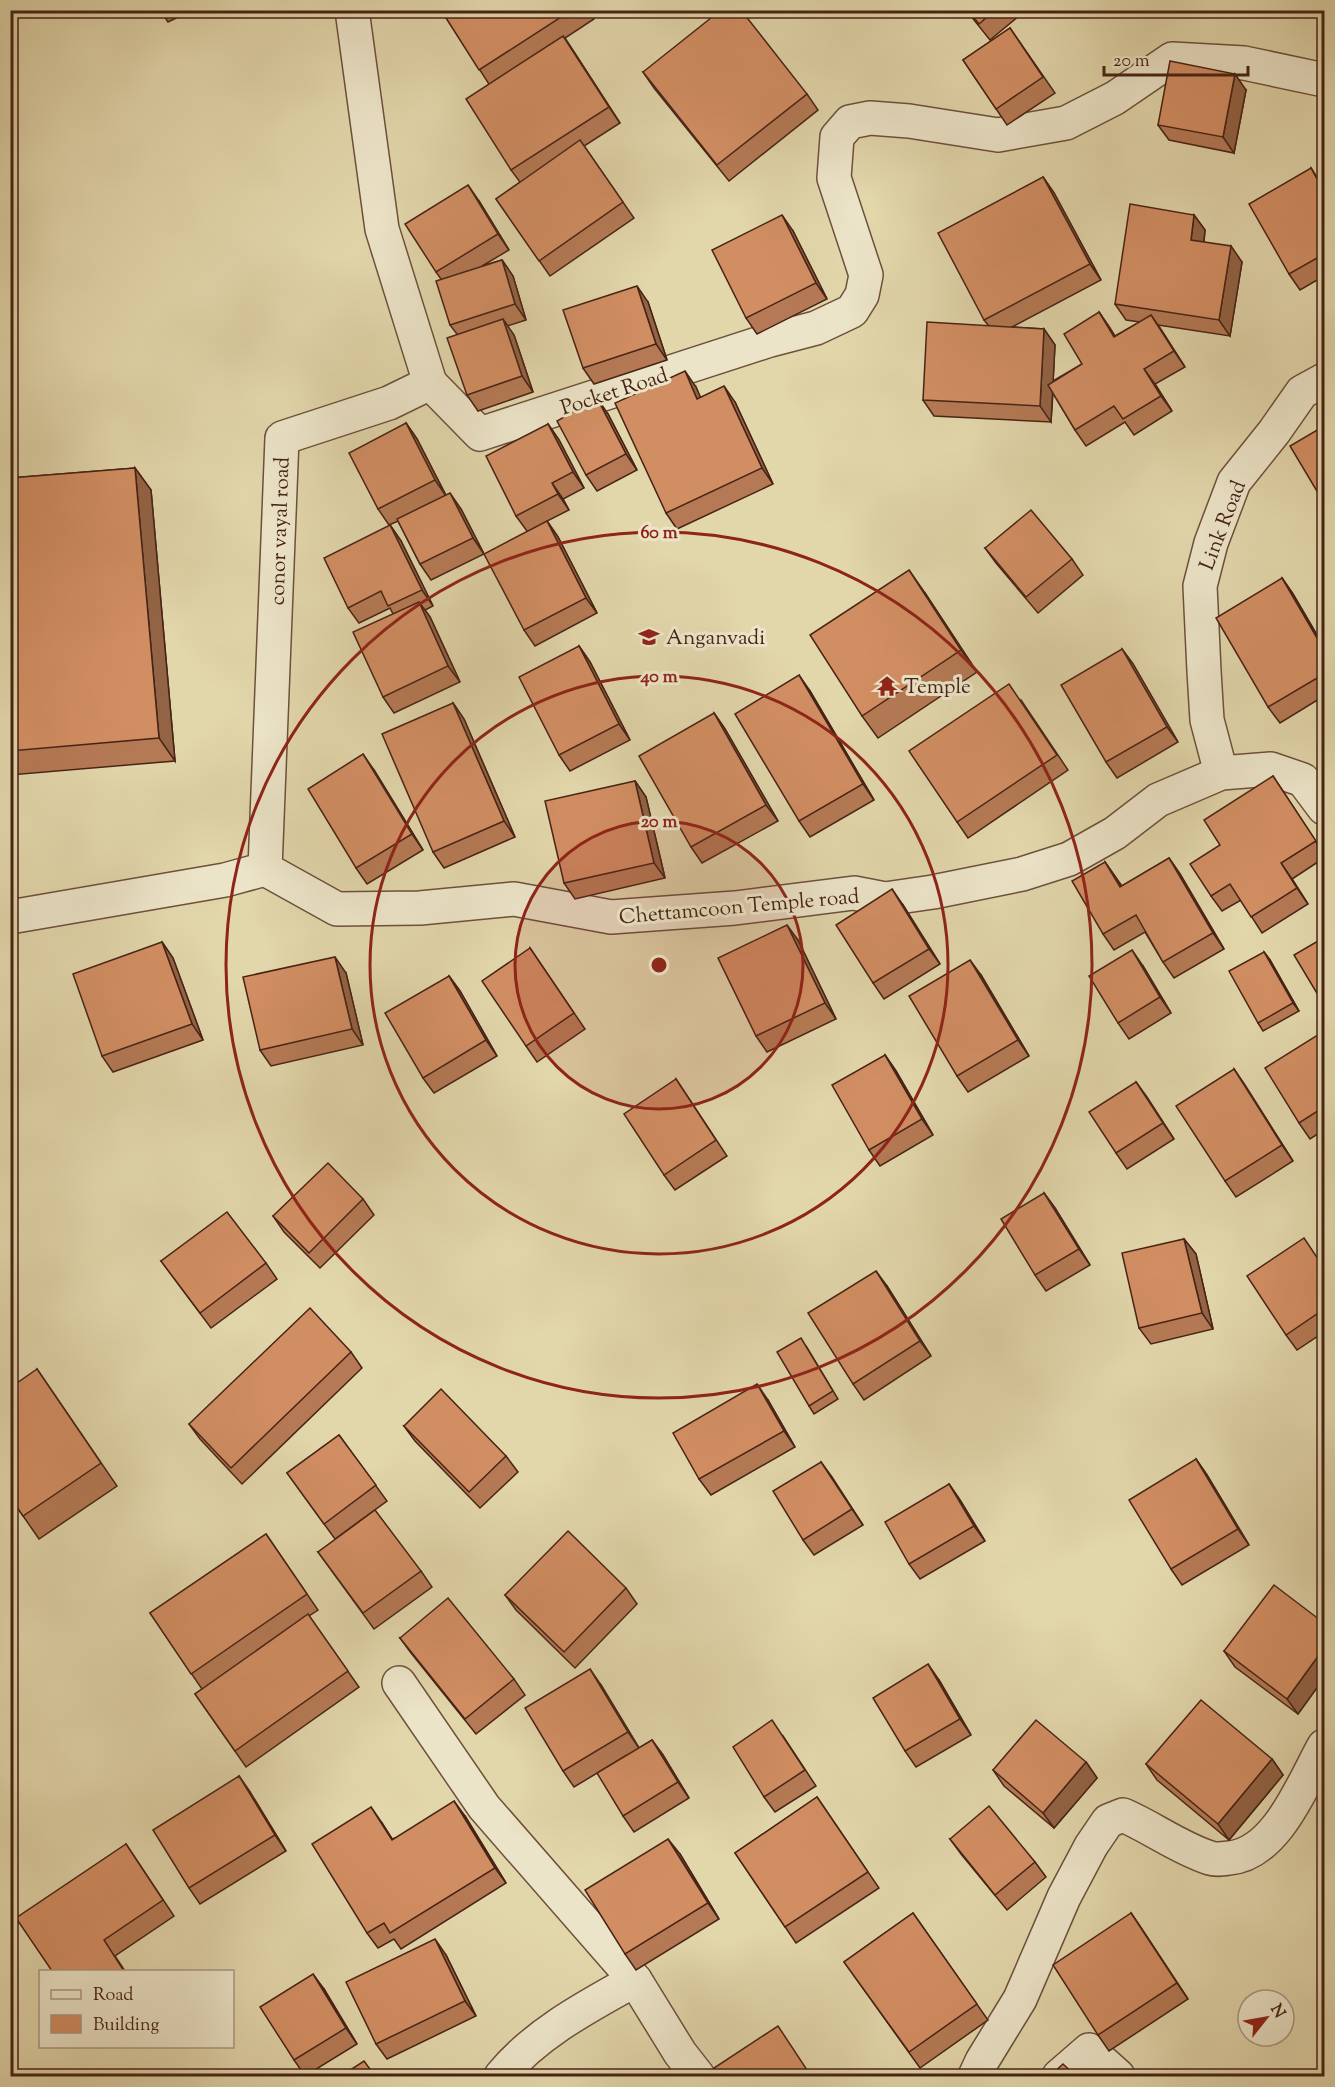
<svg xmlns="http://www.w3.org/2000/svg" width="1335" height="2087" viewBox="0 0 1335 2087" font-family="'Sorts Mill Goudy',serif">
<style>
.lines{fill:none;stroke-linecap:round;stroke-linejoin:round}
.minor-casing{stroke:#6e503b;stroke-width:36}
.minor{stroke:#ece4c8;stroke-width:33}
.wall{fill:#b57a55;stroke:#472316;stroke-width:1.5}
.shaded-wall{fill:#936345;stroke:#472316;stroke-width:1.5}
.building{fill:#d28e63;stroke:#472316;stroke-width:1.5}
.ring{fill:none;stroke:#8f2418;stroke-width:3}
.labels{text-anchor:middle;stroke-width:6;stroke-linejoin:round;paint-order:stroke}
.street-label{font-size:21px;fill:#472316;stroke:#ece4c8}
.poi-label{font-size:21px;fill:#472316;stroke:#ece4c8;text-anchor:start}
.centre{fill:#8f2418;stroke:#ece4c8;stroke-width:3}
.ring-label{font-size:18px;text-anchor:middle;font-weight:bold;fill:#8f2418;stroke:#ece4c8;stroke-width:6;stroke-linejoin:round;paint-order:stroke}
</style>
<rect width="100%" height="100%" fill="#e2d6ab"/>
<filter id="stains"><feTurbulence type="fractalNoise" baseFrequency=".00333" numOctaves="4"/><feColorMatrix values="0 0 0 0 .2 0 0 0 0 .09 0 0 0 0 .02 0 0 0 .5 -.17"/></filter>
<radialGradient id="worn" r=".72"><stop offset=".6" stop-color="#630" stop-opacity="0"/><stop offset="1" stop-color="#630" stop-opacity=".3"/></radialGradient>
<g class="lines">
<g class="minor-casing">
<g id="minor">
<polyline points="430,383 480,434 770,340 816,328 852,311 862,295 866,275 834,178 837,137 850,122 870,118 909,121 998,135 1066,123 1115,98 1172,59 1244,63 1324,80"/>
<polyline points="1221,773 1207,720 1204,671 1200,586 1211,543 1234,482 1274,432 1302,392 1324,380"/>
<polyline points="265,869 337,909 420,908 514,899 611,917 735,908 854,893 885,899 933,892 1022,874 1069,859 1115,833 1158,800 1221,773 1271,769 1303,780 1324,808"/>
<polyline points="10,917 225,880 265,869 282,438 389,403 430,383 382,229 352,10"/>
<polyline points="399,1683 484,1807 635,1980 680,2053 698,2076"/>
<path d="M 501,2076 C 535,2034 588,2006 635,1980"/>
<path d="M 975,2076 L 982,2061 L 1020,1999 L 1064,1897 L 1091,1846 L 1108,1821 L 1123,1815 C 1153,1828 1179,1848 1210,1858 C 1216,1860 1222,1859 1229,1858 C 1277,1854 1303,1783 1324,1746"/>
<polyline points="1059,2076 1089,2050 1118,2076"/>
</g>
</g>
<use href="#minor" class="minor"/>
</g>
<g class="wall">
<polygon points="160,10 193,10 168,22"/>
<polygon points="441,10 589,10 594,19 565,38 620,123 584,146 634,218 550,276 496,199 520,182 511,170 489,84"/>
<polygon points="966,10 1026,10 990,40"/>
<polygon points="1010,28 1055,93 1007,125 963,60"/>
<polygon points="643,72 807,94 818,110 729,181 654,88"/>
<polygon points="1246,90 1234,153 1169,140 1158,125"/>
<polygon points="1311,168 1324,189 1324,276 1300,290 1289,274"/>
<polygon points="1043,177 1054,193 1101,280 1012,327 1044,329 1055,345 1053,381 1082,364 1099,312 1115,336 1140,322 1126,320 1115,304 1194,215 1205,230 1204,242 1242,262 1230,336 1158,325 1185,367 1155,384 1172,411 1134,435 1125,422 1086,446 1075,430 1053,393 1051,422 934,416 923,400 989,326 984,320"/>
<polygon points="479,201 509,250 482,266 502,260 513,276 526,320 507,326 514,335 533,392 478,411 467,395 457,334 450,325 441,279 436,272"/>
<polygon points="793,231 827,299 757,334 746,318"/>
<polygon points="648,302 667,360 594,384 583,368"/>
<polygon points="696,387 700,397 735,402 773,484 677,529 666,513"/>
<polygon points="608,414 637,470 597,491 586,475"/>
<polygon points="406,423 417,439 446,495 461,509 484,554 431,580 420,564 398,521 389,525 378,509"/>
<polygon points="548,424 559,440 584,488 563,499 569,510 547,521 558,537 597,613 535,646 524,630 527,531 516,516"/>
<polygon points="135,468 151,490 175,761 10,775 10,478"/>
<polygon points="390,525 401,541 433,606 425,610 430,617 460,682 394,713 383,697 393,614 390,608 359,623 348,608"/>
<polygon points="985,548 1072,559 1083,575 1038,613 996,563"/>
<polygon points="1282,578 1293,594 1324,647 1324,696 1280,723 1268,707"/>
<polygon points="925,593 977,672 878,738 862,716"/>
<polygon points="579,646 590,662 630,740 570,771 559,755"/>
<polygon points="1122,649 1133,664 1178,742 1117,778 1106,762"/>
<polygon points="810,691 874,800 810,837 799,821"/>
<polygon points="1021,700 1068,770 968,838 957,822"/>
<polygon points="453,703 464,719 515,837 444,868 433,852"/>
<polygon points="714,713 725,729 778,821 702,863 691,847"/>
<polygon points="374,770 423,850 367,884 356,868"/>
<polygon points="1273,776 1324,854 1324,858 1292,879 1308,904 1262,933 1241,900 1222,911 1211,896 1220,845"/>
<polygon points="635,781 646,797 665,878 575,899 564,883"/>
<polygon points="1169,858 1180,874 1224,949 1174,978 1163,962 1145,932 1114,950 1103,934 1105,862 1122,886"/>
<polygon points="903,905 940,964 884,999 873,983"/>
<polygon points="798,940 836,1019 767,1052 756,1036"/>
<polygon points="162,942 173,958 203,1040 113,1072 102,1056"/>
<polygon points="530,948 585,1029 537,1062 526,1046"/>
<polygon points="1264,952 1270,960 1299,1011 1263,1031 1258,1023"/>
<polygon points="1143,966 1171,1013 1129,1039 1118,1023"/>
<polygon points="346,973 363,1045 271,1066 260,1050"/>
<polygon points="981,975 1029,1056 968,1092 957,1076"/>
<polygon points="449,976 460,991 497,1056 434,1093 423,1078"/>
<polygon points="1324,1031 1324,1130 1310,1139 1299,1123"/>
<polygon points="885,1055 896,1071 933,1135 880,1166 869,1150"/>
<polygon points="1234,1069 1293,1161 1236,1197 1225,1181"/>
<polygon points="676,1079 727,1156 675,1190 664,1175"/>
<polygon points="1136,1082 1174,1139 1127,1169 1116,1153"/>
<polygon points="1044,1193 1055,1208 1090,1265 1046,1291 1035,1275"/>
<polygon points="363,1199 374,1215 320,1268 284,1232 273,1216"/>
<polygon points="1184,1239 1196,1254 1213,1329 1151,1344 1139,1328"/>
<polygon points="161,1261 266,1263 277,1279 211,1328"/>
<polygon points="1324,1267 1324,1332 1297,1350 1286,1335"/>
<polygon points="887,1286 931,1356 864,1400 853,1384"/>
<polygon points="806,1346 838,1399 814,1414 809,1406"/>
<polygon points="351,1352 362,1368 242,1484 200,1439 189,1424"/>
<polygon points="37,1369 117,1486 39,1539 10,1497"/>
<polygon points="768,1400 795,1447 711,1495 699,1479"/>
<polygon points="404,1426 506,1456 518,1472 480,1508 415,1441"/>
<polygon points="339,1435 387,1501 335,1539 287,1473"/>
<polygon points="1196,1459 1207,1475 1249,1545 1182,1585 1171,1569"/>
<polygon points="821,1462 863,1525 814,1555 803,1540"/>
<polygon points="949,1484 960,1500 985,1541 920,1579 909,1564"/>
<polygon points="266,1534 318,1610 309,1616 359,1687 246,1767 195,1694 202,1689 150,1613"/>
<polygon points="318,1552 421,1571 432,1587 374,1629"/>
<polygon points="626,1588 637,1604 575,1668 516,1610 505,1595"/>
<polygon points="1324,1623 1324,1678 1298,1714 1235,1667 1224,1651"/>
<polygon points="400,1638 514,1679 525,1695 476,1734 411,1653"/>
<polygon points="939,1680 971,1735 916,1767 905,1751"/>
<polygon points="601,1685 639,1748 652,1740 663,1755 689,1798 634,1832 623,1816 627,1755 574,1787 563,1771"/>
<polygon points="783,1736 816,1786 775,1812 764,1797"/>
<polygon points="1272,1759 1283,1775 1229,1840 1157,1780 1146,1764"/>
<polygon points="1086,1762 1097,1778 1054,1828 1004,1786 993,1770"/>
<polygon points="239,1776 250,1792 286,1851 200,1904 189,1888"/>
<polygon points="817,1797 879,1888 796,1943 735,1853"/>
<polygon points="465,1816 506,1883 401,1949 394,1939 378,1948 367,1933 382,1823 392,1839"/>
<polygon points="950,1839 1035,1862 1046,1877 1007,1910 961,1854"/>
<polygon points="126,1844 174,1916 115,1956 125,1971 52,1971"/>
<polygon points="680,1854 719,1919 636,1970 625,1954"/>
<polygon points="913,1913 988,2020 920,2068 844,1962"/>
<polygon points="1131,1913 1188,1999 1109,2051 1098,2035"/>
<polygon points="446,1955 476,2016 387,2059 376,2044"/>
<polygon points="324,1989 357,2044 305,2076 294,2060"/>
</g>
<g class="shaded-wall">
<polygon points="563,36 574,52 620,123 609,107"/>
<polygon points="1235,74 1246,90 1234,153 1223,137"/>
<polygon points="1311,168 1324,189 1324,192"/>
<polygon points="1043,177 1054,193 1101,280 1090,264"/>
<polygon points="468,185 479,201 509,250 498,234"/>
<polygon points="782,215 793,231 827,299 816,283"/>
<polygon points="1194,215 1205,230 1202,256 1191,240"/>
<polygon points="1231,246 1242,262 1230,336 1219,320"/>
<polygon points="502,260 513,276 526,320 515,304"/>
<polygon points="637,286 648,302 667,360 656,344"/>
<polygon points="1099,312 1110,328 1125,353 1114,337"/>
<polygon points="1151,315 1162,331 1185,367 1174,351"/>
<polygon points="503,319 514,335 533,392 522,376"/>
<polygon points="1044,329 1055,345 1051,422 1040,406"/>
<polygon points="1144,369 1155,384 1172,411 1161,396"/>
<polygon points="685,371 696,387 708,414 697,399"/>
<polygon points="724,386 735,402 773,484 762,468"/>
<polygon points="597,398 608,414 637,470 626,454"/>
<polygon points="406,423 417,439 446,496 435,480"/>
<polygon points="548,424 559,440 584,488 573,472"/>
<polygon points="135,468 151,490 175,761 159,738"/>
<polygon points="552,483 563,499 569,510 558,494"/>
<polygon points="450,493 461,509 484,554 473,538"/>
<polygon points="547,521 558,537 597,613 586,598"/>
<polygon points="390,525 401,541 433,606 422,590"/>
<polygon points="909,570 925,593 977,672 961,650"/>
<polygon points="1282,578 1293,594 1324,647 1324,650"/>
<polygon points="419,602 430,617 460,682 448,666"/>
<polygon points="579,646 590,662 630,740 619,724"/>
<polygon points="1122,649 1133,664 1178,742 1167,727"/>
<polygon points="799,675 810,691 874,800 863,784"/>
<polygon points="453,703 464,719 515,837 504,821"/>
<polygon points="714,713 725,729 778,821 766,805"/>
<polygon points="363,754 374,770 423,850 412,834"/>
<polygon points="635,781 646,797 665,878 654,863"/>
<polygon points="1169,858 1180,874 1224,949 1213,933"/>
<polygon points="1105,862 1116,878 1131,903 1120,887"/>
<polygon points="1281,863 1292,879 1308,904 1297,888"/>
<polygon points="892,889 903,905 940,964 929,949"/>
<polygon points="787,925 798,940 836,1019 825,1003"/>
<polygon points="162,942 173,958 203,1040 192,1024"/>
<polygon points="1132,950 1143,966 1171,1013 1160,997"/>
<polygon points="1264,952 1270,960 1299,1011 1293,1003"/>
<polygon points="335,957 346,973 363,1045 352,1029"/>
<polygon points="970,960 981,975 1029,1056 1018,1040"/>
<polygon points="449,976 460,991 497,1056 486,1040"/>
<polygon points="885,1055 896,1071 933,1135 922,1119"/>
<polygon points="1234,1069 1245,1085 1293,1161 1282,1145"/>
<polygon points="1136,1082 1147,1097 1174,1139 1163,1123"/>
<polygon points="1044,1193 1055,1208 1090,1265 1079,1249"/>
<polygon points="1184,1239 1196,1254 1213,1329 1202,1313"/>
<polygon points="876,1271 887,1286 931,1356 920,1341"/>
<polygon points="757,1384 768,1400 795,1447 784,1431"/>
<polygon points="1196,1459 1207,1475 1249,1545 1238,1529"/>
<polygon points="821,1462 832,1477 863,1525 852,1509"/>
<polygon points="949,1484 960,1500 985,1541 974,1526"/>
<polygon points="1324,1648 1324,1678 1298,1714 1287,1699"/>
<polygon points="928,1664 939,1680 971,1735 960,1719"/>
<polygon points="590,1669 601,1685 639,1748 628,1732"/>
<polygon points="652,1740 663,1755 689,1798 678,1782"/>
<polygon points="1272,1759 1283,1775 1229,1840 1218,1824"/>
<polygon points="1086,1762 1097,1778 1054,1828 1043,1813"/>
<polygon points="239,1776 250,1792 286,1851 275,1835"/>
<polygon points="454,1801 465,1816 506,1883 495,1868"/>
<polygon points="371,1807 382,1823 403,1856 392,1840"/>
<polygon points="668,1839 680,1854 719,1919 708,1903"/>
<polygon points="1131,1913 1142,1929 1188,1999 1177,1983"/>
<polygon points="435,1939 446,1955 476,2016 465,2001"/>
<polygon points="313,1974 324,1989 357,2044 346,2028"/>
</g>
<g class="building">
<polygon points="441,10 572,10 479,70"/>
<polygon points="721,10 741,10 807,94 717,165 643,72"/>
<polygon points="968,10 995,10 979,24"/>
<polygon points="1010,28 1043,77 996,109 963,60"/>
<polygon points="563,36 609,107 511,170 466,99"/>
<polygon points="1170,61 1235,74 1223,137 1158,125"/>
<polygon points="580,140 623,202 539,261 496,199"/>
<polygon points="1311,168 1324,192 1324,254 1289,274 1249,204"/>
<polygon points="1043,177 1090,264 984,320 938,233"/>
<polygon points="468,185 498,234 436,272 405,224"/>
<polygon points="1130,204 1194,215 1191,240 1231,246 1219,320 1115,304"/>
<polygon points="782,215 816,283 746,318 712,250"/>
<polygon points="502,260 515,304 450,325 436,281"/>
<polygon points="637,286 656,344 583,368 563,310"/>
<polygon points="1099,312 1114,337 1151,315 1174,351 1144,369 1161,396 1123,419 1114,406 1075,430 1048,385 1082,364 1064,334"/>
<polygon points="503,319 522,376 467,395 447,338"/>
<polygon points="927,322 1044,329 1040,406 923,400"/>
<polygon points="685,371 697,399 724,386 762,468 666,513 615,403"/>
<polygon points="597,398 626,454 586,475 557,421"/>
<polygon points="406,423 435,480 378,509 349,453"/>
<polygon points="548,424 573,472 552,483 558,494 516,516 486,456"/>
<polygon points="1324,426 1324,503 1290,446"/>
<polygon points="135,468 159,738 10,751 10,478"/>
<polygon points="450,493 473,538 420,564 397,519"/>
<polygon points="1031,510 1072,559 1026,597 985,548"/>
<polygon points="547,521 586,598 524,630 484,554"/>
<polygon points="390,525 422,590 388,606 381,591 348,608 324,558"/>
<polygon points="909,570 961,650 862,716 810,635"/>
<polygon points="1282,578 1324,650 1324,674 1268,707 1216,618"/>
<polygon points="419,602 448,666 383,697 353,632"/>
<polygon points="579,646 619,724 559,755 519,677"/>
<polygon points="1122,649 1167,727 1106,762 1061,685"/>
<polygon points="799,675 863,784 799,821 735,714"/>
<polygon points="1009,684 1057,755 957,822 909,751"/>
<polygon points="453,703 504,821 433,852 382,734"/>
<polygon points="714,713 766,805 691,847 639,756"/>
<polygon points="363,754 412,834 356,868 308,789"/>
<polygon points="1273,776 1316,841 1281,863 1297,888 1251,917 1230,884 1211,896 1190,864 1220,845 1204,820"/>
<polygon points="635,781 654,863 564,883 545,801"/>
<polygon points="1169,858 1213,933 1163,962 1136,915 1103,934 1072,881 1105,862 1120,887"/>
<polygon points="892,889 929,949 873,983 836,925"/>
<polygon points="787,925 825,1003 756,1036 718,958"/>
<polygon points="1323,938 1324,940 1324,1005 1294,955"/>
<polygon points="162,942 192,1024 102,1056 73,974"/>
<polygon points="530,948 574,1013 526,1046 482,981"/>
<polygon points="1132,950 1160,997 1118,1023 1089,976"/>
<polygon points="1264,952 1293,1003 1258,1023 1229,971"/>
<polygon points="335,957 352,1029 260,1050 243,977"/>
<polygon points="970,960 1018,1040 957,1076 909,996"/>
<polygon points="449,976 486,1040 423,1078 385,1013"/>
<polygon points="1324,1031 1324,1107 1299,1123 1265,1068"/>
<polygon points="885,1055 922,1119 869,1150 832,1085"/>
<polygon points="1234,1069 1282,1145 1225,1181 1176,1106"/>
<polygon points="676,1079 716,1140 664,1175 624,1114"/>
<polygon points="1136,1082 1163,1123 1116,1153 1089,1112"/>
<polygon points="328,1163 363,1199 309,1253 273,1216"/>
<polygon points="1044,1193 1079,1249 1035,1275 1001,1219"/>
<polygon points="227,1212 266,1263 200,1313 161,1261"/>
<polygon points="1304,1238 1324,1268 1324,1309 1286,1335 1247,1276"/>
<polygon points="1184,1239 1202,1313 1139,1328 1122,1253"/>
<polygon points="876,1271 920,1341 853,1384 808,1313"/>
<polygon points="310,1308 351,1352 231,1468 189,1424"/>
<polygon points="801,1338 833,1391 809,1406 777,1352"/>
<polygon points="37,1369 101,1463 23,1516 10,1497 10,1388"/>
<polygon points="757,1384 784,1431 699,1479 673,1433"/>
<polygon points="441,1389 506,1456 469,1492 404,1426"/>
<polygon points="339,1435 376,1485 324,1524 287,1473"/>
<polygon points="1196,1459 1238,1529 1171,1569 1129,1500"/>
<polygon points="821,1462 852,1509 803,1540 773,1491"/>
<polygon points="949,1484 974,1526 909,1564 885,1522"/>
<polygon points="375,1510 421,1571 363,1613 318,1552"/>
<polygon points="568,1531 626,1588 564,1652 505,1595"/>
<polygon points="266,1534 307,1594 191,1674 150,1613"/>
<polygon points="1274,1585 1324,1623 1324,1648 1287,1699 1224,1651"/>
<polygon points="448,1598 514,1679 465,1719 400,1638"/>
<polygon points="308,1614 348,1671 235,1751 195,1694"/>
<polygon points="928,1664 960,1719 905,1751 873,1698"/>
<polygon points="590,1669 628,1732 563,1771 525,1708"/>
<polygon points="1201,1700 1272,1759 1218,1824 1146,1764"/>
<polygon points="772,1720 805,1770 764,1797 733,1747"/>
<polygon points="1036,1720 1086,1762 1043,1813 993,1770"/>
<polygon points="652,1740 678,1782 623,1816 597,1773"/>
<polygon points="239,1776 275,1835 189,1888 153,1830"/>
<polygon points="817,1797 868,1872 785,1927 735,1853"/>
<polygon points="454,1801 495,1868 390,1933 384,1923 367,1933 312,1844 371,1807 392,1840"/>
<polygon points="989,1806 1035,1862 995,1895 950,1839"/>
<polygon points="668,1839 708,1903 625,1954 585,1890"/>
<polygon points="126,1844 163,1900 104,1940 124,1971 52,1971 16,1918"/>
<polygon points="913,1913 977,2004 909,2052 844,1962"/>
<polygon points="1131,1913 1177,1983 1098,2035 1053,1965"/>
<polygon points="435,1939 465,2001 376,2044 346,1982"/>
<polygon points="313,1974 346,2028 294,2060 260,2007"/>
<polygon points="778,2026 811,2076 720,2076 714,2068"/>
<polygon points="364,2061 375,2076 341,2076"/>
<polygon points="1063,2064 1076,2076 1050,2076"/>
</g>
<circle cx="659" cy="965" r="144" fill="#8f2418" fill-opacity=".12"/>
<g class="ring">
<circle cx="659" cy="965" r="144"/>
<circle cx="659" cy="965" r="289"/>
<circle cx="659" cy="965" r="433"/>
</g>
<defs>
<g id="school-bare" transform="scale(1.62)"><path d="M0-5L7-2L0 1L-7-2ZM-4 1L0 2.5L4 1V4Q0 6-4 4Z" fill="#8f2418" stroke="#ece4c8" stroke-width="2.5" paint-order="stroke"/></g>
<g id="temple-bare" transform="scale(1.62)"><path d="M0-6L5-2H3V0L6.5 2.5H4V6H1.5V3h-3V6H-4V2.5H-6.5L-3 0V-2H-5Z" fill="#8f2418" stroke="#ece4c8" stroke-width="2.5" paint-order="stroke"/></g>
</defs>
<g fill-rule="evenodd">
<use href="#school-bare" x="649" y="637"/>
<use href="#temple-bare" x="887" y="686"/>
</g>
<g class="labels">
<g class="street-label">
<text transform="translate(614 391) rotate(-18)" y="7">Pocket Road</text>
<text transform="translate(1222 525) rotate(-69)" y="7">Link Road</text>
<text transform="translate(279 531) rotate(-88)" y="7">conor vayal road</text>
<text transform="translate(739 906) rotate(-5)" y="7">Chettamcoon Temple road</text>
</g>
<g class="poi-label">
<text x="666" y="644">Anganvadi</text>
<text x="904" y="693">Temple</text>
</g>
</g>
<circle cx="659" cy="965" r="9" class="centre"/>
<g class="ring-label">
<text x="659" y="538">60 m</text>
<text x="659" y="682">40 m</text>
<text x="659" y="827">20 m</text>
</g>
<rect width="1335" height="2087" fill="none" stroke="#e2d6ab" stroke-width="36"/>
<rect x="12" y="12" width="1311" height="2063" fill="none" stroke="#472316" stroke-width="3"/>
<rect x="18" y="18" width="1299" height="2051" fill="none" stroke="#472316" stroke-width="1.5"/>
<rect x="39" y="1970" width="195" height="78" fill="#ece4c8" stroke="#aa9781" stroke-width="1.5"/>
<rect x="51" y="1990" width="30" height="9" fill="#ece4c8" stroke="#aa9781" stroke-width="1.5"/>
<text x="93" y="2000" font-size="18" fill="#472316">Road</text>
<rect x="51" y="2015" width="30" height="18" fill="#d28e63" stroke="#aa9781" stroke-width="1.5"/>
<text x="93" y="2030" font-size="18" fill="#472316">Building</text>
<g transform="translate(1266 2018) rotate(59)"><circle r="28" fill="#ece4c8" stroke="#aa9781" stroke-width="1.5"/>
<path d="M0-4.5L10 22L0 15L-10 22Z" fill="#8f2418"/>
<text y="-9" font-size="16" font-weight="bold" text-anchor="middle" fill="#472316">N</text>
</g>
<path d="M1104 66v9h144v-9" fill="none" stroke="#472316" stroke-width="3"/>
<text x="1113" y="66" font-size="18" fill="#472316" stroke="#ece4c8" stroke-width="4.5" paint-order="stroke">20 m</text>
<rect width="100%" height="100%" filter="url(#stains)"/>
<rect width="100%" height="100%" fill="url(#worn)"/>
</svg>
